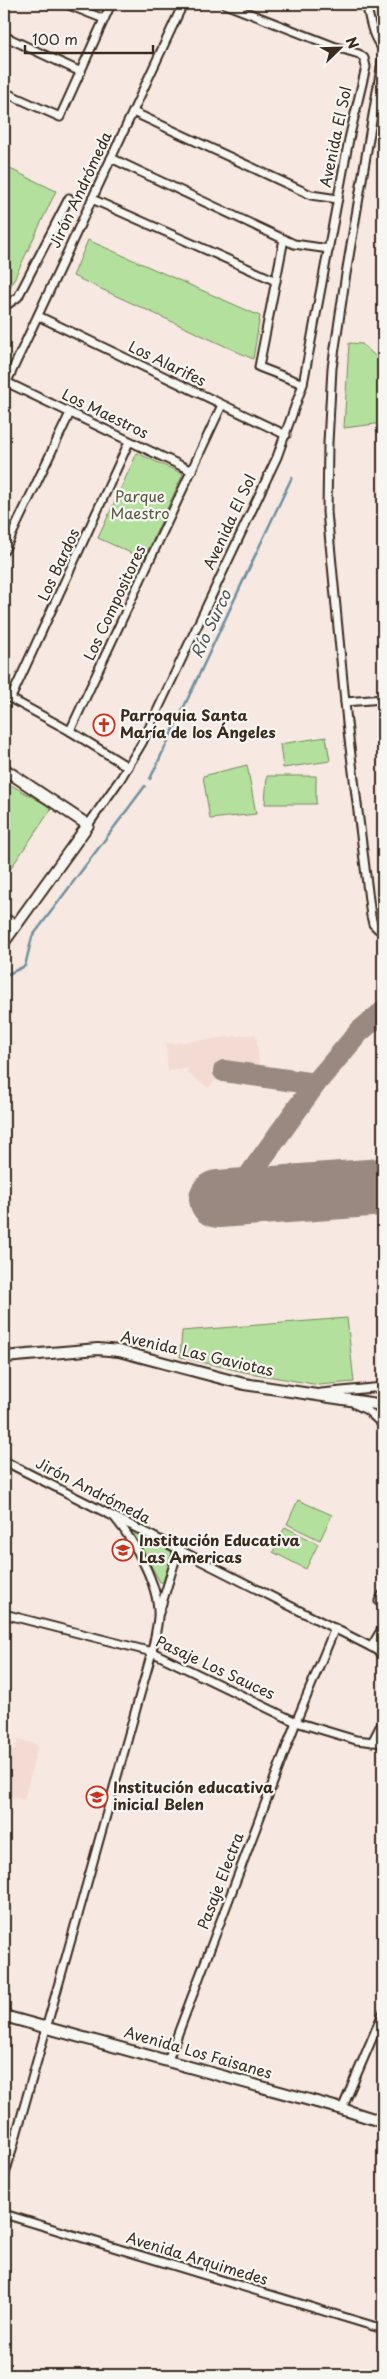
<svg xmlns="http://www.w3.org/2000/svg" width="387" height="2379" viewBox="0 0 387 2379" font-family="'Playpen Sans',sans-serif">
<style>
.built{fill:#f3dbd3}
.green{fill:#b4e09e;stroke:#78855e}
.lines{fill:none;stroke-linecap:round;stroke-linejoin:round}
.stream{stroke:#6f919e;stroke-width:2.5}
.taxiway{stroke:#998980;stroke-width:22}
.runway{stroke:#998980;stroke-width:58}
.street-casing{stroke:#3b2a1e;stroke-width:11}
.secondary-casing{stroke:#3b2a1e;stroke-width:14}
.street{stroke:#f6f6f2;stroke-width:7}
.secondary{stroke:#f6f6f2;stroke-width:10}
.labels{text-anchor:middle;stroke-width:4.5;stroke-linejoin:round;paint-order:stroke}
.street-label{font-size:15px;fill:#3b2a1e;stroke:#f6f6f2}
.park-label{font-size:15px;fill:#59583e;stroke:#f6f6f2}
.poi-label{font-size:15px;font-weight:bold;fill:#3b2a1e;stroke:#f6f6f2;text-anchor:start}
.water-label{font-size:16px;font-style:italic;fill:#515553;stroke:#f6f6f2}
</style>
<rect width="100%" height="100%" fill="#f7e8e2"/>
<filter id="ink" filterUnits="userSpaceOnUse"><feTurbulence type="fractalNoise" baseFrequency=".02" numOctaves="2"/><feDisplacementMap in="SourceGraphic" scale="10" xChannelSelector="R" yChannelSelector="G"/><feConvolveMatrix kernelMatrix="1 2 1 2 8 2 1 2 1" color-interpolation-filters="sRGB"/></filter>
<g filter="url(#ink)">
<g class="built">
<polygon points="256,1034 259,1065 228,1068 208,1088 187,1073 189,1068 168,1071 166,1044"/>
<polygon points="18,1739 38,1745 24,1800 4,1794 4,1747 15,1750"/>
</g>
<g class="green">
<polygon points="4,166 56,191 7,294 4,292"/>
<polygon points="88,240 260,316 253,359 73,276"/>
<polygon points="349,343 362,344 383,363 383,423 344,428"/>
<polygon points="137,453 183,474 144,559 98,538"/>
<polygon points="326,737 330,761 283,768 280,744"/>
<polygon points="247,765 256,814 210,819 203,776"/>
<polygon points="267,776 316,776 316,804 265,804"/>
<polygon points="4,781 52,808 4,878"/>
<polygon points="347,1318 354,1382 319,1385 244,1372 180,1357 182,1331"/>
<polygon points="298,1500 332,1515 320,1540 287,1524"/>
<polygon points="285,1527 318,1544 306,1569 273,1552"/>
<polygon points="138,1532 171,1550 172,1556 163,1582 160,1582 134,1535"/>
</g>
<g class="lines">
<g class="stream">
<polyline points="377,431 383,430"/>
<polyline points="150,779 292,477"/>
<polyline points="4,976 25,966 32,937 145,786"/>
</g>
<g class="taxiway">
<polyline points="224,1071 315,1084"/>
<polyline points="234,1197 315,1084 360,1031 383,1012"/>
</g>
<polyline class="runway" points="218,1199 383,1187"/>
<g class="street-casing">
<g id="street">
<polyline points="66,4 104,19"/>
<path d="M 366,4 C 370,18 372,39 383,48"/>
<polyline points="4,36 81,72"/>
<polyline points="4,92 60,117 111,4"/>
<polyline points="133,112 311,195 338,199"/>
<polyline points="111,158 294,244 329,249"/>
<polyline points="92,199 276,281"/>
<polyline points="284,239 259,367 303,384"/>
<polyline points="4,307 18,297 69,198"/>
<polyline points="38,316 286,435"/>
<polyline points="6,382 192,471"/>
<polyline points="4,388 183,4"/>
<polyline points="4,551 70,413"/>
<polyline points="4,695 70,731 128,767"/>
<polyline points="11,698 129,442"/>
<polyline points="345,702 383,699"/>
<polyline points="70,731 222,405"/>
<polyline points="88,825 121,778 142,743 277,457 303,384 349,139 366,67 364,58 359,54 333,46 225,4"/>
<polyline points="4,918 17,924"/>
<polyline points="378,929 373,924 371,916 347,723 327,512 328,443 332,368 345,280 383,56"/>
<polyline points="321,1393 383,1387"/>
<polyline points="355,1404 367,1410 383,1425"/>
<polyline points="4,1461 383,1653"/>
<polyline points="383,1594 379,1601 383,1604"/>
<polyline points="159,1613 178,1551"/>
<polyline points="4,1614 152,1652 296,1722 356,1740 383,1743"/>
<polyline points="371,1647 383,1627"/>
<polyline points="372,1742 383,1721"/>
<polyline points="168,2060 296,1722 335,1628"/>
<polyline points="342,2109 383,2013"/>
<path d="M 4,2178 L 152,1652 C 154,1640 157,1629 158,1617 C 160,1586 134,1541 115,1518"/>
<polyline points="4,2214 383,2329"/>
</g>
</g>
<g class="secondary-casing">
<g id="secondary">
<polyline points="4,769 88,825 4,942"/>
<polyline points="4,1357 98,1349 119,1351 244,1384 383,1405"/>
<polyline points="4,2016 342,2109 383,2122"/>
</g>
</g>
<use href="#street" class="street"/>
<use href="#secondary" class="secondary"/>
</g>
</g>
<defs>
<g id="church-ring" transform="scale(1.125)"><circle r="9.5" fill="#f6f6f2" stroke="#c8321e" stroke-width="1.5"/><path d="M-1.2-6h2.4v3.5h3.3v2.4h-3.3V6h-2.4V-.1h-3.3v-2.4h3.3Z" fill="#c8321e"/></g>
<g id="school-ring" transform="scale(1.125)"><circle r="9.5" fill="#f6f6f2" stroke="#c8321e" stroke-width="1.5"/><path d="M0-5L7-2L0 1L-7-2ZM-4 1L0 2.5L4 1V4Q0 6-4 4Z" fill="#c8321e"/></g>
</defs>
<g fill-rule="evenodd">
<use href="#church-ring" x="104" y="725"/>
<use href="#school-ring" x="123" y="1550"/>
<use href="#school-ring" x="97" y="1797"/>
</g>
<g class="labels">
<g class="street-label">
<text transform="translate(336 137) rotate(-78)" y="5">Avenida El Sol</text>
<text transform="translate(81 190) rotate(-65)" y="5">Jirón Andrómeda</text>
<text transform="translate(167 364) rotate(26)" y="5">Los Alarifes</text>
<text transform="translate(105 414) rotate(26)" y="5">Los Maestros</text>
<text transform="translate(230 522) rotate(-65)" y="5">Avenida El Sol</text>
<text transform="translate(59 565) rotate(-65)" y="5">Los Bardos</text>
<text transform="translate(115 603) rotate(-65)" y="5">Los Compositores</text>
<text transform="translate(197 1354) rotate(13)" y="5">Avenida Las Gaviotas</text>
<text transform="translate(93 1491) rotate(27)" y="5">Jirón Andrómeda</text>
<text transform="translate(215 1668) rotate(25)" y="5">Pasaje Los Sauces</text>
<text transform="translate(221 1881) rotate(-69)" y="5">Pasaje Electra</text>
<text transform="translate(198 2053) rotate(16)" y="5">Avenida Los Faisanes</text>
<text transform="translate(197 2259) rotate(17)" y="5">Avenida Arquimedes</text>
</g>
<g class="park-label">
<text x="140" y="502">Parque<tspan x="140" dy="17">Maestro</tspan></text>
</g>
<g class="poi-label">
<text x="120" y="721">Parroquia Santa<tspan x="120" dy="17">María de los Ángeles</tspan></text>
<text x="139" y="1546">Institución Educativa<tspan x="139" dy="17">Las Americas</tspan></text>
<text x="113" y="1793">Institución educativa<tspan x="113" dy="17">inicial Belen</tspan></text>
</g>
<g class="water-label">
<text transform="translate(211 624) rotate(-65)" y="6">Río Surco</text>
</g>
</g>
<rect width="387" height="2379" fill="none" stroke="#f6f6f2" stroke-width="20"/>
<rect x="10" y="10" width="367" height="2359" fill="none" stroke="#3b2a1e" stroke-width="2" filter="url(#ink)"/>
<g transform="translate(340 48) rotate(67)" stroke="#f6f6f2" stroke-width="4" paint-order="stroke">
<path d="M0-4L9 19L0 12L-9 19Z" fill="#3b2a1e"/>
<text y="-8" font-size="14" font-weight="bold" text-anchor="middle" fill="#3b2a1e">N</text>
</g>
<path d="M25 45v8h128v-8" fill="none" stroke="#3b2a1e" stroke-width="2.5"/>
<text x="32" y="45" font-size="15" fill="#3b2a1e" stroke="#f6f6f2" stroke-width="4" paint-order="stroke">100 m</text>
</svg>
